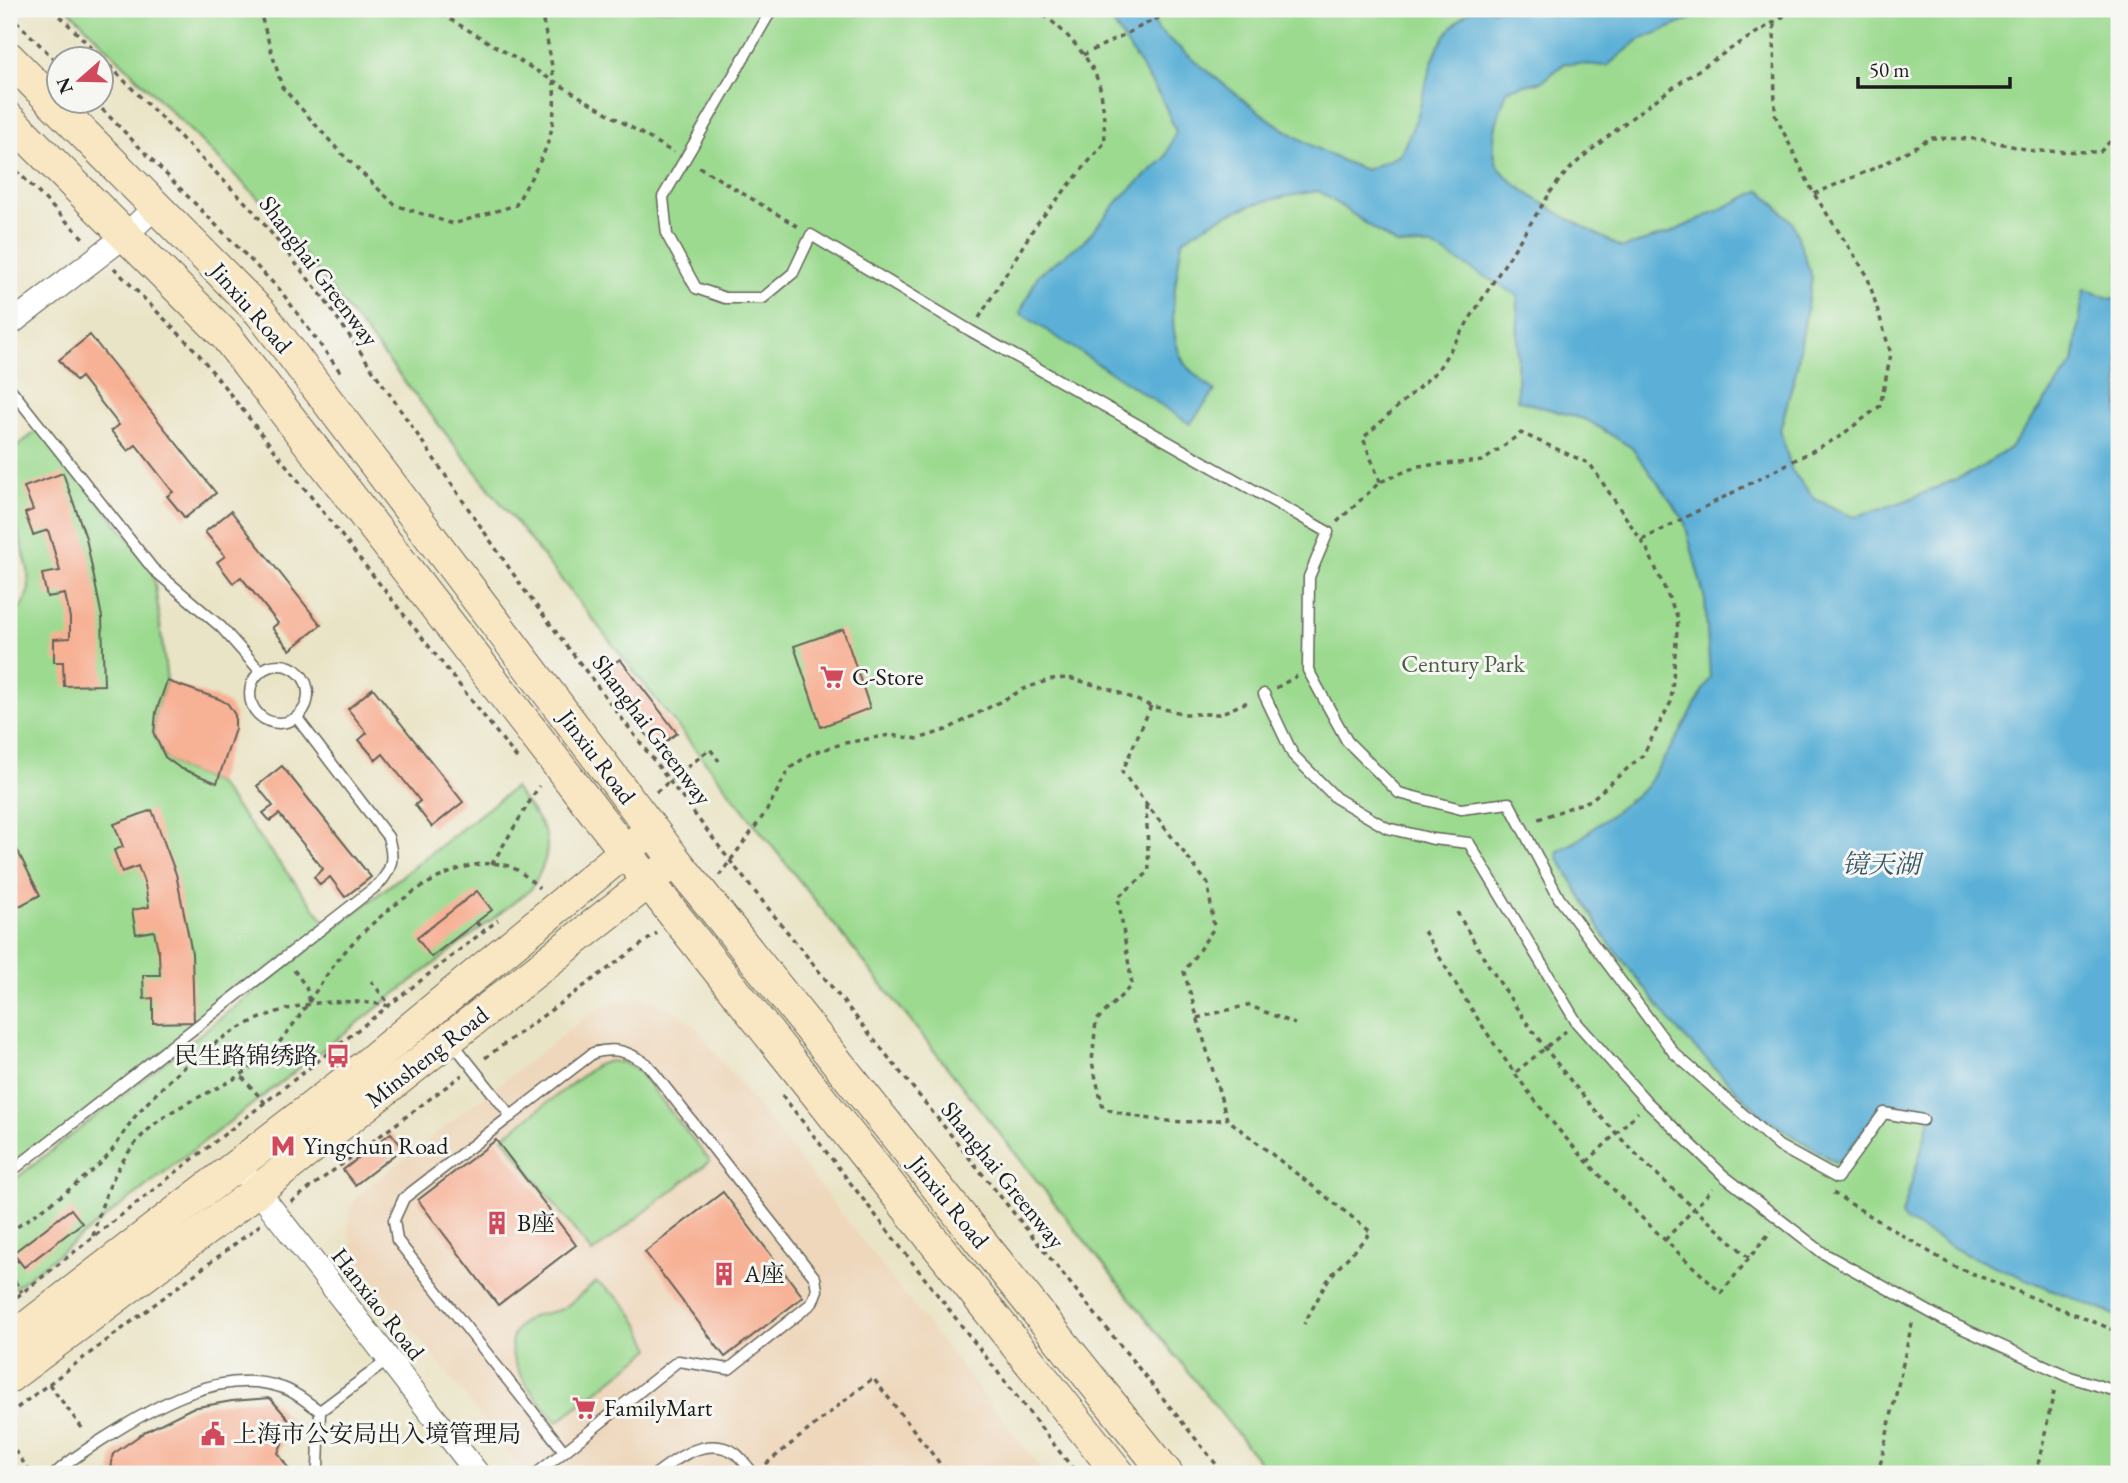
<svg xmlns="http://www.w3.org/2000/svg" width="2128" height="1483" viewBox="0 0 2128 1483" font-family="'EB Garamond','Noto Serif SC',serif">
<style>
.built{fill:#eed7bb}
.green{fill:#9cda90;stroke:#5c7b56;stroke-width:2}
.water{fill:#5bb0d7;stroke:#3c667a;stroke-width:2}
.building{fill:#f7b195}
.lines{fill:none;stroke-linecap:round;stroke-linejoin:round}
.service-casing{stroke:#646258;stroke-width:13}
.minor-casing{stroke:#646258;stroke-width:25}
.secondary-casing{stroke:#646258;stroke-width:34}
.path{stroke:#646258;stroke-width:3.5;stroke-dasharray:5 5;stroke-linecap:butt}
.service{stroke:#fff;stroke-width:10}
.minor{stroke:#fff;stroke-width:23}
.secondary{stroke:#f9e7c3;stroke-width:32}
.path-bridge{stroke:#646258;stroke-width:3.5;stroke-dasharray:5 5;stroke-linecap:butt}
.labels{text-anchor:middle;stroke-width:6;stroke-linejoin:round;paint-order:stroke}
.street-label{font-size:24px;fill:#1c1c1c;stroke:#f6f6f2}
.park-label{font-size:24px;fill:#495e45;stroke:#f6f6f2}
.poi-label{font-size:24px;fill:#1c1c1c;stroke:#f6f6f2;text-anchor:start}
.water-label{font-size:26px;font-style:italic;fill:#355767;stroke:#f6f6f2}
</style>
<rect width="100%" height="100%" fill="#f6f6f2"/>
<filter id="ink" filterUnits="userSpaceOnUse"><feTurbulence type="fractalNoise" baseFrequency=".0143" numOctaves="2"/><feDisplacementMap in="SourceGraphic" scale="14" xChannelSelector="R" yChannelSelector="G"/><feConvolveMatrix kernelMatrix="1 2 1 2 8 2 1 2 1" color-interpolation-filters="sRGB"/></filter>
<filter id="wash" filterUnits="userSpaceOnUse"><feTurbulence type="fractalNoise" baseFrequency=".00686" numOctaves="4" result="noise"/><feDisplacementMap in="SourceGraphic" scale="28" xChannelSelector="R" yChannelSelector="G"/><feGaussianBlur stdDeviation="1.57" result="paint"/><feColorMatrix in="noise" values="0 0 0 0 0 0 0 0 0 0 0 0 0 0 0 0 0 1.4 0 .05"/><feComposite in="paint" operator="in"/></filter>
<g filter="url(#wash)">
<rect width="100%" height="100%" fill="#eae4c6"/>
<polygon class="built" points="642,997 670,1008 696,1028 1045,1474 526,1474 354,1255 348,1231 351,1209 360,1193 591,1013 616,1001"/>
<g class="green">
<polygon points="68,9 2119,9 2119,1474 1269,1474 264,204"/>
<polygon points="41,428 153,569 167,681 156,712 154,734 165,757 180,768 217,783 327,924 16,1167 9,1159 9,618 23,605 29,589 28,569 9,498 9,456 15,448"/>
<path d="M 514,788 C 546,829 561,841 530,890 L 9,1292 L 9,1184 Z"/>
<polygon points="609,1061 625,1063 639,1072 710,1161 592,1253 503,1137 595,1066"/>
<path d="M 596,1282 C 628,1301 636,1316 651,1349 L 557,1422 C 537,1398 483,1343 530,1318 C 539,1313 552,1313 562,1309 C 574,1302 585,1290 596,1282 Z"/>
</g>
<path class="water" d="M 1104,9 L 1148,9 L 1158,30 C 1223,83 1285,142 1366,170 L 1400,155 C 1406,142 1413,128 1418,114 C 1431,69 1430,40 1472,9 L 1716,9 L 1639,40 L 1607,66 L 1565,63 L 1543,81 L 1508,89 C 1500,109 1488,141 1497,163 C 1511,193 1592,230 1622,248 L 1670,233 L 1761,190 L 1793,223 L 1812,277 L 1797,367 L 1780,430 L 1792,471 L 1815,499 L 1853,517 L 1905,501 L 1975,471 L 2011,447 L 2073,363 L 2084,289 L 2112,299 L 2119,296 L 2119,1317 L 1965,1254 L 1904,1220 L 1902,1215 L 1929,1123 L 1929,1117 L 1923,1112 L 1884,1103 L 1840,1161 L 1835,1162 L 1762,1116 L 1679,1032 L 1606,939 L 1557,856 L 1558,851 L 1577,841 L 1645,788 L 1679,735 L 1710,677 L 1705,600 L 1684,520 L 1632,448 L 1587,420 L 1517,400 L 1518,296 L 1432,246 L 1397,245 L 1319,191 C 1268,198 1223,210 1182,241 C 1177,279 1164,325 1183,361 C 1189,372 1205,382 1215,391 L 1190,424 L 1020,313 L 1038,275 L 1086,239 L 1120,199 L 1165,158 L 1176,131 L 1162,99 Z"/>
<g id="blocks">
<g class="building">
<polygon points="90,335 216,493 185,518 167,496 173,492 136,445 128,451 111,431 119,425 81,377 76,381 59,360"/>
<polygon points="63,473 86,538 102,617 104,685 64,686 63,662 54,662 54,639 70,638 70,618 65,594 47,597 42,574 60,571 48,530 33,535 25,513 33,510 24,487"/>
<polygon points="231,511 321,625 290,650 272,628 278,623 241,577 233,583 217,562 225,556 205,532"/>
<polygon points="843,629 870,708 821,727 794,646"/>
<polygon points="620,659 677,733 657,748 600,674"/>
<polygon points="167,681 219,699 228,704 235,715 235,729 217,783 180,768 165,757 154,734 156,712"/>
<polygon points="373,688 463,802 432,827 415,805 420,801 383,754 376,760 359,740 367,733 348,709"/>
<polygon points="282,766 371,877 345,897 330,877 320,885 314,877 323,869 279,814 270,821 263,813 273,806 257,786"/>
<polygon points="152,810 176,874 192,953 194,1022 153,1023 153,998 144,999 143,975 160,975 159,954 154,931 136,934 132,910 149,907 145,885 138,866 122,872 114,850 123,847 114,824"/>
<polygon points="9,834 40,895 12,910 9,903"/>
<polygon points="477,891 492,910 431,957 417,938"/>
<polygon points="391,1133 403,1148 355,1185 343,1170"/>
<polygon points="496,1140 576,1245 498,1305 418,1200"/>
<polygon points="723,1192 803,1297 725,1357 645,1252"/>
<polygon points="71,1209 82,1223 24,1267 13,1253"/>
<polygon points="270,1398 291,1422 278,1453 288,1468 284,1474 114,1474 111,1471 113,1454 146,1431 192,1408 232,1401"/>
</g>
</g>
</g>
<g filter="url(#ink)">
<use href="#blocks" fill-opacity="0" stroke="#646258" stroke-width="2"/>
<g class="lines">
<g class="service-casing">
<g id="service">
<polyline points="772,9 663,197 667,235 696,288 725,298 763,298 793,273 811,235 971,331 1328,532 1309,577 1308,670 1347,741 1399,793 1461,809 1509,803 1559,898 1674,1053 1779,1146 1837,1178 1884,1113 1923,1120"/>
<polyline points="9,387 153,569 221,627 261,672"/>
<circle cx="279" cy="694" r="29"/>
<polyline points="1264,694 1293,755 1336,798 1387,828 1433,839 1469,843 1577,1023 1647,1102 1724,1176 1823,1253 1944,1320 2070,1377 2119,1392"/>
<polyline points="452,1042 511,1116"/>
<path d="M 9,1173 L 379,884 C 393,868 394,857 388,837 L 297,718"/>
<polyline points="320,1411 388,1360"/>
<path d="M 55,1474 C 69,1460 86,1450 103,1439 C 153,1407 222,1366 283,1388 C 296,1392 309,1404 320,1411"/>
<polyline points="315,1474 318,1468 320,1411"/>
<path d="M 536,1474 L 678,1361 L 729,1369 L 812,1303 L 817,1290 L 815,1278 L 647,1064 C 627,1051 616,1047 593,1053 L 404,1198 L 394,1220 L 397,1240 L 564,1451"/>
<path d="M 656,1474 C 677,1458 707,1435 735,1453 C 742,1458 748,1468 754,1474"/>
</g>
</g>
<g class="minor-casing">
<g id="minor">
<polyline points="9,325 126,235 157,205"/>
<polyline points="248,1178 478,1474"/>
</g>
</g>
<g class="secondary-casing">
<g id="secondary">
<polyline points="9,58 260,312 675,860 1167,1474"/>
<polyline points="9,119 226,336 676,917 1119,1474"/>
<polyline points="9,1341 354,1075 640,839"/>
<polyline points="9,1377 257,1191 666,868"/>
</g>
</g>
<g class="path">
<polyline points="53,9 251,208 322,296 525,591 731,862 1224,1474"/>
<path d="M 259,9 L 282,87 L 339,151 L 395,205 L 453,224 L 516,205 C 528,181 548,154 552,126 C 559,87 549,47 540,9"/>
<polyline points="433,9 674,153"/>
<polyline points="9,14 60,65"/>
<polyline points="1083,55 1176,9"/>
<polyline points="95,102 280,290 341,373"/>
<polyline points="9,163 86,241"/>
<polyline points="699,167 800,228"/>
<path d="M 1550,193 C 1568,166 1592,150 1616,130 C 1673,85 1733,46 1796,9"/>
<polyline points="1814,194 1884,164 1931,138 1980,139 2034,151 2100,152 2119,132"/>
<polyline points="114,268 197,352 520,762"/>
<path d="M 979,318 L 1035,226 L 1105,142 C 1104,125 1104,105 1100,88 C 1093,58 1060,25 1035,9"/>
<polyline points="1380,482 1363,438 1437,371 1481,301"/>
<polyline points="1337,522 1380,482 1418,466 1483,461 1521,433 1590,464 1647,549 1678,618 1671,702 1643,755 1591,800 1536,820"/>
<polyline points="1642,540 1839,437 1880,406 1891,354 1867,275 1814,194 1775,115 1774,22"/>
<polyline points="1276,688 1297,676"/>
<polyline points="1151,706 1122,772 1208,884 1214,928 1184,972 1227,1119 1371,1232 1329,1278 1304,1324"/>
<polyline points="656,792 710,749 719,761"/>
<path d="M 1146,805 L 1149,872 L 1118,897 L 1132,985 L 1096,1021 L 1092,1062 L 1103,1108 C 1146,1121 1182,1125 1226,1119"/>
<polyline points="492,864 539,786"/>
<polyline points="719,876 766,812 789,769 810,754 845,743 890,735 918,739 946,730 1026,688 1052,679 1069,678 1110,689 1151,706 1186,714 1219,714 1250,701"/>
<path d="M 1457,912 C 1501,990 1552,1063 1613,1130 C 1655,1176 1704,1216 1749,1258"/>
<polyline points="476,922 484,931"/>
<path d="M 1424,931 C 1464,999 1508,1070 1559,1130 C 1609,1189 1665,1240 1721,1293 L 1771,1231"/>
<polyline points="294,970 306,987 310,1002"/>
<polyline points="371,981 389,1004"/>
<polyline points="1197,1018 1248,1005 1295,1024"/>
<polyline points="485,1058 657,933"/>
<polyline points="1516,1072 1566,1031"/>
<polyline points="242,1077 266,1104"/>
<polyline points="782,1095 1077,1474"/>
<polyline points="1587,1162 1638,1112"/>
<polyline points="1833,1193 1951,1265 2119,1332"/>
<polyline points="291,1202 462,1075"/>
<path d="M 9,1232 C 36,1215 80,1183 103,1161 C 117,1147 125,1128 138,1113 C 207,1036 282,986 390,1006"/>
<path d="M 93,1236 C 105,1188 125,1141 170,1113 C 205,1091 243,1081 273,1049 C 300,1021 317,985 342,955 C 373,917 447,857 499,864 C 515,865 527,877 539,888"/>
<polyline points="1665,1240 1713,1188"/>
<polyline points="9,1268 19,1260"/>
<polyline points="9,1273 22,1292"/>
<polyline points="9,1303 498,920"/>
<polyline points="49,1384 85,1432"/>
<polyline points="9,1414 260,1225"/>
<polyline points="9,1443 32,1474"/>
<polyline points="766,1464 873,1378 948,1474"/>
<polyline points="1878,1474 1913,1319"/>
<polyline points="2036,1474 2055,1387"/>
</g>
<use href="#service" class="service"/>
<use href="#minor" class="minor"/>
<use href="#secondary" class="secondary"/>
<polyline class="path-bridge" points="1481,301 1550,193"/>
</g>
</g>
<defs>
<g id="supermarket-bare" transform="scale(1.89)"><path d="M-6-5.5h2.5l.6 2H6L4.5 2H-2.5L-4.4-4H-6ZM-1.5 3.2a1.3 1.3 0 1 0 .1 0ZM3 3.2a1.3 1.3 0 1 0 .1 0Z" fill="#d1495b" stroke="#f6f6f2" stroke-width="2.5" paint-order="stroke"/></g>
<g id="bus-bare" transform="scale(1.89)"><path d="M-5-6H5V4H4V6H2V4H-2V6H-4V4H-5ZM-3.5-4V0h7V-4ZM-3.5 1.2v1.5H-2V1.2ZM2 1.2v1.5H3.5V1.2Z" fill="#d1495b" stroke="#f6f6f2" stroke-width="2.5" paint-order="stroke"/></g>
<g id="metro-bare" transform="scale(1.89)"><path d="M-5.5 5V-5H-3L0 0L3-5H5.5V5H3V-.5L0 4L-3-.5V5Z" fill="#d1495b" stroke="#f6f6f2" stroke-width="2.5" paint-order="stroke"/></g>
<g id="building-bare" transform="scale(1.89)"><path d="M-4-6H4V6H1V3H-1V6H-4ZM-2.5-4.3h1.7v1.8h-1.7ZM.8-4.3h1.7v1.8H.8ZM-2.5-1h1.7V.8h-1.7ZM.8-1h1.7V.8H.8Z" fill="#d1495b" stroke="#f6f6f2" stroke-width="2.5" paint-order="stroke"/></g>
<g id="civic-bare" transform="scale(1.89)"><path d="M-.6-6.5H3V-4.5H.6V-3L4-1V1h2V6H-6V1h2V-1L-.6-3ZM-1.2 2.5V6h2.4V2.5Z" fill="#d1495b" stroke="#f6f6f2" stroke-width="2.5" paint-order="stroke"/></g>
</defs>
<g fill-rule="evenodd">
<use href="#supermarket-bare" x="832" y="677"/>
<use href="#bus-bare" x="338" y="1056"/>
<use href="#metro-bare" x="283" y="1146"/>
<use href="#building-bare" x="497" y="1223"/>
<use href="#building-bare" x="724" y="1274"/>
<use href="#supermarket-bare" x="584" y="1408"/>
<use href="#civic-bare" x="213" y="1434"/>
</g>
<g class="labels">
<g class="street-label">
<text transform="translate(319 271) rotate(53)" y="8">Shanghai Greenway</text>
<text transform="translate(251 308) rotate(49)" y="8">Jinxiu Road</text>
<text transform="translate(652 730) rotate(53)" y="8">Shanghai Greenway</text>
<text transform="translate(597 757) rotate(53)" y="8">Jinxiu Road</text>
<text transform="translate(427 1057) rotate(-38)" y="8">Minsheng Road</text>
<text transform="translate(1003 1175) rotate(51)" y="8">Shanghai Greenway</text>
<text transform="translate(949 1202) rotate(51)" y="8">Jinxiu Road</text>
<text transform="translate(378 1304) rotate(52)" y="8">Hanxiao Road</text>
</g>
<g class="park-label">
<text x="1463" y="672">Century Park</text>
</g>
<g class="poi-label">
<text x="852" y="685">C-Store</text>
<text x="318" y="1064" text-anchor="end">民生路锦绣路</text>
<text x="303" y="1154">Yingchun Road</text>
<text x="517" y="1231">B座</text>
<text x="744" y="1282">A座</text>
<text x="604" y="1416">FamilyMart</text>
<text x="233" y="1442">上海市公安局出入境管理局</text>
</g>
<g class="water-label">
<text x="1881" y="873">镜天湖</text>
</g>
</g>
<rect width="2128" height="1483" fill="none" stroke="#f6f6f2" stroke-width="35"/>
<g transform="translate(80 80) rotate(250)"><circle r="33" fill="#f6f6f2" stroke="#9f9f9c" stroke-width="2"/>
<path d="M0-5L12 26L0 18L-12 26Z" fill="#d1495b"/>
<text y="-10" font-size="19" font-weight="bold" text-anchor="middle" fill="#1c1c1c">N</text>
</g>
<path d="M1858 77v10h152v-10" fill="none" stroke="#1c1c1c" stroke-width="3.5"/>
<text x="1869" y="77" font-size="21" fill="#1c1c1c" stroke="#f6f6f2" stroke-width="5" paint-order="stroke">50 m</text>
</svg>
